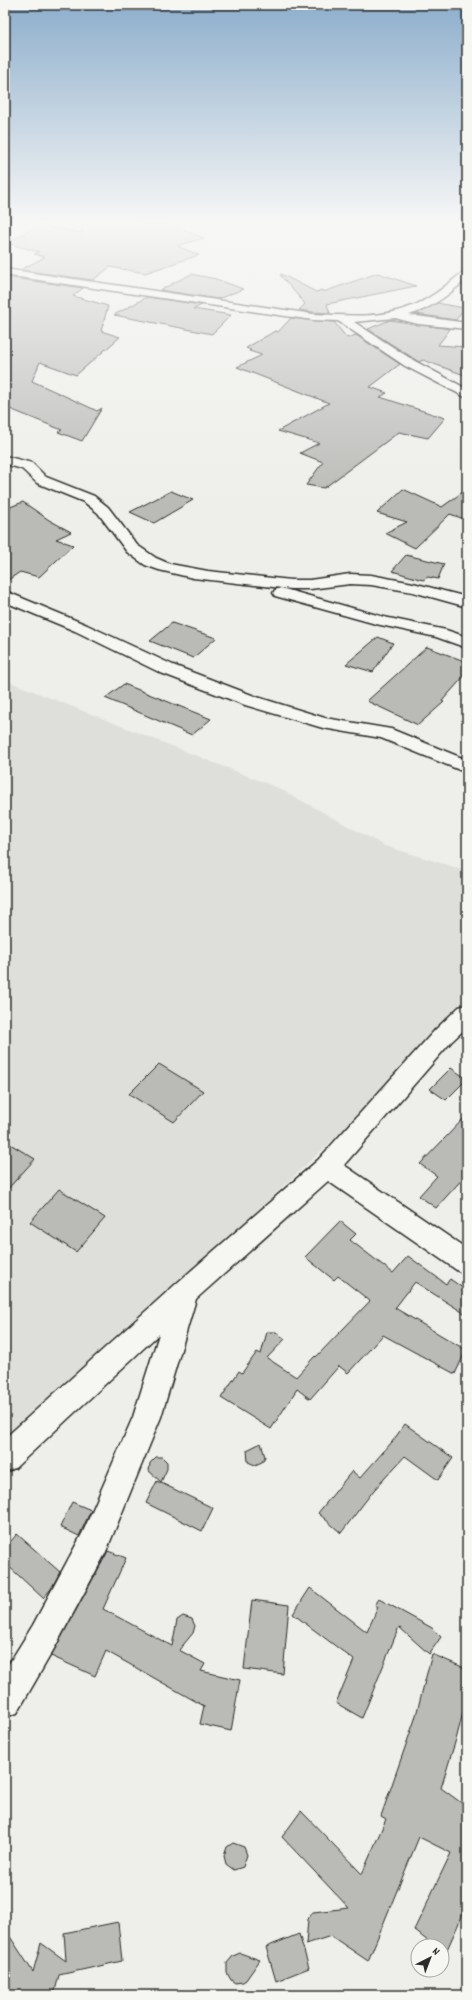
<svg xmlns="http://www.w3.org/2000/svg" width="472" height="2000" viewBox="0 0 472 2000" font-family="Dekko,sans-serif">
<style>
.built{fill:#dededb}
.building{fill:#babab7;stroke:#2b2b2b}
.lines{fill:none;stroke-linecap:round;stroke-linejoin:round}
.minor-casing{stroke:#2b2b2b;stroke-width:3}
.minor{fill:#f6f6f2;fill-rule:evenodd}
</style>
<rect width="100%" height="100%" fill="#eeeeea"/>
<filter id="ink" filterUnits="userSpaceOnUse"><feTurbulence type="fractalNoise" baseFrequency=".025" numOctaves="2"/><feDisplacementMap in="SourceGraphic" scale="8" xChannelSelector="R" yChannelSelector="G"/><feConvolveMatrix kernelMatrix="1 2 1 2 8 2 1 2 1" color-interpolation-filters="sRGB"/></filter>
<g filter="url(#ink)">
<polygon class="built" points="5,680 278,788 385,846 467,871 467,1015 5,1446"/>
<g class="building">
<polygon points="83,224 168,224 204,238 177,246 199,255 145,273 110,267 93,280 20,270 45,257 34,254 39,252 6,243 40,225 82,233"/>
<polygon points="378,273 416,286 327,304 330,313 313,312 299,310 305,304 280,275 281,274 316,292 322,290 323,292"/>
<polygon points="191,274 216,279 243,289 218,299 160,290"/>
<polygon points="5,277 83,288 73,296 108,306 101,331 120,337 76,375 40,362 32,381 91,408 97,411 102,408 82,441 58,432 62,430 5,407"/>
<polygon points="147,297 202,305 193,309 231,315 212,334 114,315"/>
<polygon points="437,303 464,308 456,320 416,314"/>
<polygon points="291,318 334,322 347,338 356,335 400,364 370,387 387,393 380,397 445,418 428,438 399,432 324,488 306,485 323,462 300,453 319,443 278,431 329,403 237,367 262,355 249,351 251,350 246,348 275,331 278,332"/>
<polygon points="390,320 450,329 438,345 467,347 467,376 423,360 419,362 368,329"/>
<polygon points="403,489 442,507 467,489 467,520 450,514 415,548 385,533 407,522 377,513"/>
<polygon points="171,491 193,500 154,523 130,512"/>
<polygon points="23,502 49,520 71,532 56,539 73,545 39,577 20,572 5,582 5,509"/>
<polygon points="406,555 444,564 438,579 428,577 423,580 392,571"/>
<polygon points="172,623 216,638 193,658 150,641"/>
<polygon points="378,637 393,643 373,672 346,664"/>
<polygon points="427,647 467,662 467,673 442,701 444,702 418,725 367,701"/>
<polygon points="124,684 211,719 192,735 105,698"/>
<polygon points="159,1064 203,1091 174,1122 129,1094"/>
<polygon points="451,1068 467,1079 446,1100 430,1089"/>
<polygon points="467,1115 467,1174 436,1208 419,1196 437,1176 420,1164"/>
<polygon points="5,1141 35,1159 5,1192"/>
<polygon points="59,1189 105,1218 76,1252 30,1222"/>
<polygon points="340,1221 356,1234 350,1240 393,1273 408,1256 446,1284 450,1279 467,1291 467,1315 415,1282 395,1308 466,1350 455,1374 383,1335 348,1373 339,1366 310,1399 297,1389 271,1429 221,1398 239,1371 242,1373 257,1352 261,1354 267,1332 276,1332 285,1339 267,1358 296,1377 315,1356 316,1357 370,1301 338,1276 334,1280 305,1257"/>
<polygon points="405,1424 453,1458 438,1480 405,1456 374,1490 341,1533 318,1513 352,1471 360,1478 392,1442"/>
<polygon points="261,1443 265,1457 262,1462 255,1465 248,1462 247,1450"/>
<polygon points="156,1457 162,1457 167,1462 167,1469 161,1482 149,1471 150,1463"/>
<polygon points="157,1481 213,1508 202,1531 146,1503"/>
<polygon points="72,1502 91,1510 79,1536 60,1527"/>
<polygon points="17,1534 60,1572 51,1589 43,1598 5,1563 5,1548"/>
<polygon points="108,1551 126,1558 103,1609 172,1646 177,1620 183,1616 192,1619 195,1626 193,1633 179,1650 205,1664 201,1671 240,1680 231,1731 200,1724 204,1706 106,1651 95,1676 51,1656"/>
<polygon points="310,1588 367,1632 378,1607 375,1605 379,1599 432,1628 441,1637 429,1654 399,1627 362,1718 336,1703 354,1660 293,1614"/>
<polygon points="252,1600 289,1605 283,1674 244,1669"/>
<polygon points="432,1654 467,1669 467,1697 457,1736 441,1788 467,1807 467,1905 445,1954 442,1952 442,1946 434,1946 414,1930 451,1853 419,1837 368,1961 331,1936 306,1944 308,1919 313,1912 349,1908 282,1837 301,1811 362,1874 386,1819 381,1816 415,1719"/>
<polygon points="233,1843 244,1847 247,1855 243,1867 234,1870 226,1864 224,1856 227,1847"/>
<polygon points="118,1922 122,1961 59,1975 54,1995 5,1995 5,1929 33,1972 41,1943 66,1961 64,1933"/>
<polygon points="299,1934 309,1968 276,1981 266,1947"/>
<polygon points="240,1953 260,1960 246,1980 243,1982 235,1983 231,1980 227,1973 227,1963 233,1956"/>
</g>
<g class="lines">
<g class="minor-casing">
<g id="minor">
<path d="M 5,269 L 313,314 C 344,315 378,319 407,308 C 428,301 446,286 463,272 L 467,271 L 467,279 C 449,294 431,309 409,315 L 467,323 L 467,329 L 418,324 L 395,318 L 354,322 L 413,360 L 467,389 L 467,398 L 405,366 L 338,321 L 313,320 L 5,275 Z"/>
<polygon points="5,456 32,463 46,477 94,496 108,507 137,545 156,558 170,564 208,571 291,580 310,580 350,574 371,575 413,583 467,597 467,607 413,592 371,585 350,584 310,589 291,589 193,578 159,570 145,565 127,552 98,513 84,502 37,483 22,469 5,464"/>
<polygon points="281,588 384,617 446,630 467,637 467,648 436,637 376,624 275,596 273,593 275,590"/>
<polygon points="5,591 87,625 173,665 257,697 325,718 391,729 467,760 467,773 381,738 323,728 245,705 161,673 75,631 5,602"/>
<polygon points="467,1005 467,1027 451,1042 344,1165 467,1249 467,1275 458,1271 328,1181 196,1299 161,1417 105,1554 55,1647 17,1713 5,1717 5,1670 33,1625 83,1532 133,1417 159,1334 15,1468 5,1472 5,1438 177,1283 318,1160 435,1030 459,1007"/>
</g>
</g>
<use href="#minor" class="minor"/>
</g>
</g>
<linearGradient id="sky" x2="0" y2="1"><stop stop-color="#8daecc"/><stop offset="0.44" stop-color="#f7f7f6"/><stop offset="1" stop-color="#f7f7f6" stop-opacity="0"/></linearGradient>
<rect width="472" height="504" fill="url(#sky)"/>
<rect width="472" height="2000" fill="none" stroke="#f6f6f2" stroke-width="20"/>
<rect x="10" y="10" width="452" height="1980" fill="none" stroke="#2b2b2b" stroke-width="1.5" filter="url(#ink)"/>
<g transform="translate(430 1958) rotate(42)"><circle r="19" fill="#f6f6f2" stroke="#a5a5a2"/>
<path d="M0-3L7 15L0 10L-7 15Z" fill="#2b2b2b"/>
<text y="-6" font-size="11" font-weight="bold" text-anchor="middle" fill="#2b2b2b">N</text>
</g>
</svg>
